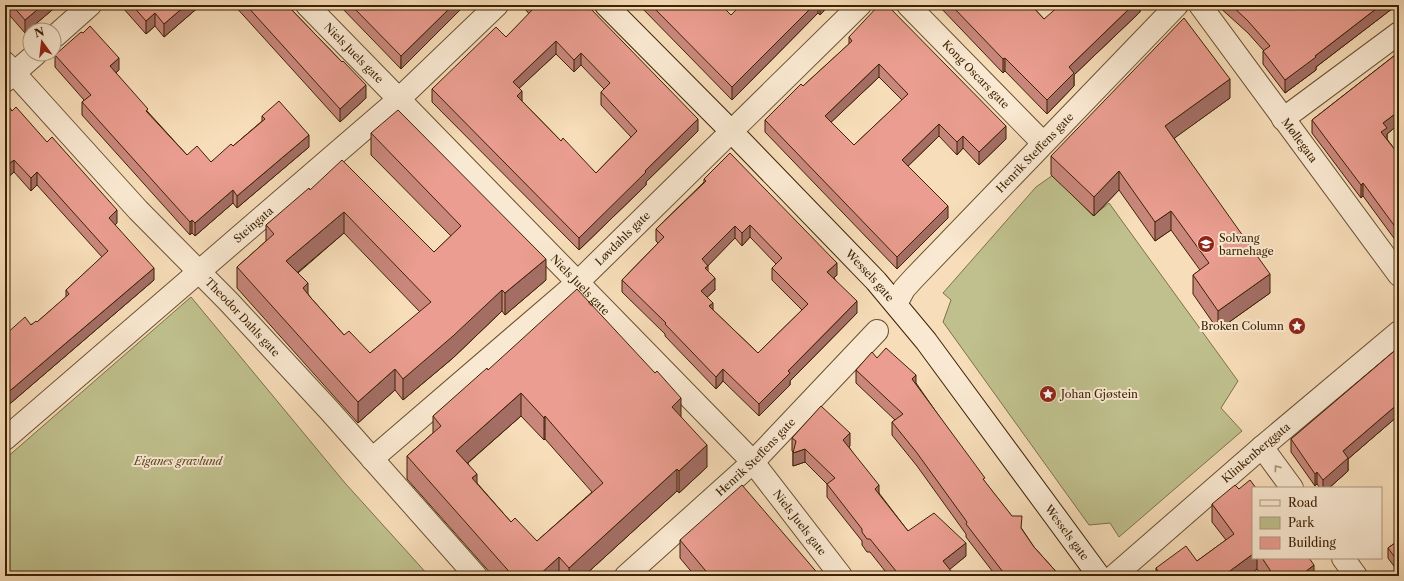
<svg xmlns="http://www.w3.org/2000/svg" width="1404" height="581" viewBox="0 0 1404 581" font-family="'Libre Caslon Text',serif">
<style>
.green{fill:#bfc08d;stroke:#7e7148}
.lines{fill:none;stroke-linecap:round;stroke-linejoin:round}
.street-casing{stroke:#6b5131;stroke-width:24}
.secondary-casing{stroke:#3c2204;stroke-width:24}
.street{stroke:#fae9d2;stroke-width:22}
.secondary{stroke:#fae9d2;stroke-width:22}
.wall{fill:#c9877c;stroke:#3c2204;fill-rule:evenodd}
.shaded-wall{fill:#a46e65;stroke:#3c2204}
.building{fill:#ea9d90;stroke:#3c2204;fill-rule:evenodd}
.oneway{stroke:#a48f75}
.labels{text-anchor:middle;stroke-width:4;stroke-linejoin:round;paint-order:stroke}
.street-label{font-size:11px;fill:#3c2204;stroke:#fae9d2}
.poi-label{font-size:11px;fill:#3c2204;stroke:#fae9d2;text-anchor:start}
.park-label{font-size:11px;font-style:italic;fill:#5d4a26;stroke:#fae9d2}
</style>
<rect width="100%" height="100%" fill="#f7ddb9"/>
<filter id="stains"><feTurbulence type="fractalNoise" baseFrequency=".005" numOctaves="4"/><feColorMatrix values="0 0 0 0 .2 0 0 0 0 .09 0 0 0 0 .02 0 0 0 .5 -.17"/></filter>
<radialGradient id="worn" r=".72"><stop offset=".6" stop-color="#630" stop-opacity="0"/><stop offset="1" stop-color="#630" stop-opacity=".3"/></radialGradient>
<g class="green">
<polygon points="1053,175 1093,216 1109,203 1238,381 1221,408 1242,431 1119,537 1110,523 1089,525 943,322 951,300 943,293 1036,187"/>
<polygon points="191,297 345,483 429,576 5,576 5,459"/>
</g>
<g class="lines">
<g class="street-casing">
<g id="street">
<path id="s1" d="M 307,5 L 753,462 L 841,576"/>
<path id="s2" d="M 908,5 L 1043,143"/>
<path id="s3" d="M 1200,5 L 1399,275"/>
<polyline points="54,37 90,5"/>
<path id="s4" d="M 5,63 L 138,210 L 229,302 L 329,410 L 476,576"/>
<polyline points="5,81 36,54"/>
<polyline points="1283,119 1399,33"/>
<path id="s5" d="M 896,304 L 904,289 L 914,278 L 1177,5"/>
<path id="s6" d="M 5,439 L 399,99 L 497,5"/>
<polyline points="1262,447 1292,488"/>
<path id="s7" d="M 372,459 L 578,282 L 860,5"/>
<polyline points="1343,558 1356,576"/>
<path id="s8" d="M 626,576 L 753,462 L 877,331"/>
<path id="s9" d="M 1114,576 L 1262,447 L 1399,332"/>
</g>
</g>
<g class="secondary-casing">
<g id="secondary">
<path id="s10" d="M 606,5 L 731,131 L 876,281 L 926,341 L 1099,576"/>
</g>
</g>
<use href="#street" class="street"/>
<use href="#secondary" class="secondary"/>
</g>
<g class="wall">
<polygon points="5,5 58,5 25,33 5,10"/>
<polygon points="123,5 201,5 164,37 155,26 146,34 123,8"/>
<polygon points="234,5 287,5 342,62 366,98 340,122"/>
<polygon points="339,5 398,5 402,8 401,69"/>
<path d="M 526,5 L 587,5 L 698,131 L 646,182 L 646,185 L 579,250 L 432,102 L 432,89 L 506,37 L 529,14 L 526,10 ZM 556,54 L 574,72 L 581,65 L 604,89 L 601,92 L 601,105 L 631,137 L 596,173 L 561,141 L 522,101 L 519,88 Z"/>
<polygon points="639,5 721,5 731,15 741,5 829,5 820,15 818,13 732,100"/>
<polygon points="938,5 1031,5 1044,19 1140,5 1140,12 1074,75 1074,86 1047,114 1005,71 1003,73"/>
<polygon points="1217,5 1397,5 1316,67 1316,70 1285,93 1263,64 1263,51 1264,51 1248,33"/>
<path d="M 849,37 L 1006,139 L 979,165 L 963,148 L 957,155 L 939,136 L 908,166 L 948,218 L 897,269 L 765,132 L 765,120 L 803,86 L 849,44 ZM 879,77 L 902,100 L 854,145 L 831,122 Z"/>
<polygon points="1399,52 1399,124 1387,134 1387,139 1399,155 1399,245 1363,196 1361,198 1312,133 1312,120"/>
<polygon points="55,55 119,70 116,73 148,112 187,155 211,162 233,146 262,121 262,116 309,147 237,208 233,203 195,236 192,233 190,235 82,115 82,102 84,100 55,67"/>
<polygon points="1230,98 1174,138 1270,293 1218,330 1193,294 1193,275 1200,270 1171,230 1155,241 1119,190 1094,216 1051,175 1051,156"/>
<polygon points="5,102 12,111 117,223 115,225 154,280 5,408 5,335 37,322 66,297 66,290 102,257 37,185 31,191 14,172 5,180"/>
<path d="M 371,133 L 546,280 L 505,315 L 502,311 L 453,358 L 403,400 L 395,390 L 358,423 L 237,288 L 237,267 L 266,241 L 266,225 L 310,190 L 434,252 L 451,236 L 371,155 ZM 344,233 L 420,312 L 370,353 L 344,335 L 311,298 L 308,294 L 298,273 Z"/>
<path d="M 704,179 L 837,275 L 834,278 L 857,313 L 790,381 L 790,385 L 759,416 L 723,381 L 716,389 L 665,336 L 665,334 L 622,292 L 622,280 L 658,243 L 656,241 L 656,229 L 704,182 ZM 750,237 L 776,264 L 772,268 L 772,280 L 802,310 L 758,353 L 713,310 L 707,297 L 715,290 L 708,271 L 708,265 L 735,238 L 742,246 Z"/>
<polygon points="1399,347 1399,415 1348,459 1348,471 1329,488 1320,488 1317,484 1315,486 1291,452 1291,439"/>
<polygon points="877,358 916,383 985,482 1022,529 1034,547 1060,576 996,576 966,537 966,534 917,466 892,435 892,422 895,420 856,383 856,370"/>
<path d="M 488,370 L 681,417 L 707,467 L 679,493 L 677,491 L 584,576 L 493,576 L 407,479 L 407,456 L 433,433 L 433,416 ZM 521,416 L 544,440 L 545,439 L 592,492 L 537,541 L 511,522 L 477,483 L 468,463 Z"/>
<polygon points="792,438 850,446 849,447 879,493 908,531 966,556 949,569 955,576 889,576 870,552 867,552 862,545 862,541 827,497 827,484 805,462 793,466 793,452 792,451"/>
<polygon points="1212,504 1253,558 1309,558 1314,576 1262,576 1257,569 1156,576 1156,568 1197,561 1226,540 1212,522"/>
<polygon points="680,540 820,576 695,576 680,558"/>
<polygon points="1399,540 1399,573 1388,558 1388,548"/>
</g>
<g class="shaded-wall">
<polygon points="43,5 58,5 25,33 25,20"/>
<polygon points="186,5 201,5 164,37 164,24"/>
<polygon points="453,5 465,5 401,69 401,56"/>
<polygon points="814,5 818,5 818,13 732,100 732,87"/>
<polygon points="820,5 829,5 820,15"/>
<polygon points="1133,5 1140,5 1140,12 1074,75 1074,86 1047,114 1047,100 1069,67"/>
<polygon points="1381,5 1397,5 1316,67 1316,70 1285,93 1285,80 1315,56"/>
<polygon points="155,13 155,26 146,34 146,21"/>
<polygon points="556,41 556,54 513,94 513,82"/>
<polygon points="581,53 581,65 574,72 574,60"/>
<polygon points="119,58 119,70 110,78 110,66"/>
<polygon points="1005,58 1005,71 1003,73 1003,59"/>
<polygon points="879,64 879,77 825,128 825,116"/>
<polygon points="1230,79 1230,98 1165,145 1165,126"/>
<polygon points="366,85 366,98 340,122 340,109"/>
<polygon points="522,91 522,103 517,96"/>
<polygon points="1399,111 1399,124 1387,134 1387,141 1381,132 1383,123"/>
<polygon points="698,119 698,131 646,182 646,185 579,250 579,238 645,171"/>
<polygon points="939,124 939,136 902,172 902,160"/>
<polygon points="1006,126 1006,139 979,165 979,152"/>
<polygon points="309,135 309,147 237,208 237,196"/>
<polygon points="963,136 963,148 957,155 957,142"/>
<polygon points="14,160 14,172 5,180 5,167"/>
<polygon points="1119,171 1119,190 1094,216 1094,197"/>
<polygon points="37,172 37,185 31,191 31,178"/>
<polygon points="1363,183 1363,196 1361,198 1361,185"/>
<polygon points="233,190 233,203 195,236 195,223"/>
<polygon points="948,206 948,218 897,269 897,257"/>
<polygon points="117,210 117,223 109,231 109,218"/>
<polygon points="1171,211 1171,230 1155,241 1155,222"/>
<polygon points="344,212 344,233 286,282 286,261"/>
<polygon points="192,220 192,233 190,235 190,222"/>
<polygon points="750,225 750,237 742,246 742,233"/>
<polygon points="735,226 735,238 702,272 702,259"/>
<polygon points="546,259 546,280 505,315 505,293"/>
<polygon points="837,263 837,275 827,284 827,272"/>
<polygon points="154,268 154,280 5,408 5,395"/>
<polygon points="1270,274 1270,293 1218,330 1218,311"/>
<polygon points="715,278 715,290 701,303 701,291"/>
<polygon points="308,283 308,305 303,288"/>
<polygon points="502,290 502,311 453,358 403,400 403,379"/>
<polygon points="857,301 857,313 790,381 790,385 759,416 759,404 788,371"/>
<polygon points="713,303 713,315 709,306"/>
<polygon points="395,369 395,390 358,423 358,402"/>
<polygon points="723,369 723,381 716,389 716,377"/>
<polygon points="916,375 916,388 912,379"/>
<polygon points="521,393 521,416 456,473 456,451"/>
<polygon points="681,398 681,420 672,407"/>
<polygon points="1399,403 1399,415 1348,459 1348,471 1329,488 1323,488 1323,480 1343,451"/>
<polygon points="545,416 545,439 544,440 544,418"/>
<polygon points="850,433 850,446 843,453 843,440"/>
<polygon points="707,445 707,467 679,493 679,471"/>
<polygon points="805,449 805,462 793,466 793,453"/>
<polygon points="677,469 677,491 584,576 569,576 569,568"/>
<polygon points="1317,472 1317,484 1315,486 1315,474"/>
<polygon points="477,474 477,496 472,478"/>
<polygon points="879,485 879,498 875,489"/>
<polygon points="966,543 966,556 943,575 943,561"/>
<polygon points="1253,554 1253,558 1257,558 1257,569 1247,576 1223,576"/>
<polygon points="559,557 559,576 538,576"/>
<polygon points="1314,565 1314,576 1300,576"/>
</g>
<g class="building">
<polygon points="12,5 43,5 25,20"/>
<polygon points="132,5 186,5 164,24 155,13 146,21"/>
<polygon points="246,5 287,5 342,62 343,61 366,85 340,109"/>
<polygon points="351,5 398,5 402,8 405,5 453,5 401,56"/>
<path d="M 533,5 L 587,5 L 698,119 L 645,171 L 646,172 L 579,238 L 432,89 L 496,27 L 506,37 L 535,7 ZM 556,41 L 574,60 L 581,53 L 610,83 L 601,92 L 637,131 L 596,173 L 563,138 L 561,141 L 517,96 L 522,91 L 513,82 Z"/>
<polygon points="651,5 721,5 731,15 741,5 814,5 732,87"/>
<path d="M 879,5 L 887,5 L 1006,126 L 979,152 L 963,136 L 957,142 L 939,124 L 902,160 L 948,206 L 897,257 L 765,120 L 801,84 L 803,86 L 852,41 L 849,37 ZM 879,64 L 908,94 L 854,145 L 825,116 Z"/>
<polygon points="951,5 1031,5 1044,19 1060,5 1133,5 1069,67 1074,73 1047,100 1005,58 1003,59"/>
<polygon points="1231,5 1381,5 1315,56 1316,57 1285,80 1263,51 1270,46 1248,21"/>
<polygon points="1184,18 1230,79 1165,126 1270,274 1218,311 1193,275 1209,263 1171,211 1155,222 1119,171 1094,197 1051,156"/>
<polygon points="90,26 119,58 110,66 148,109 146,111 187,155 197,146 211,162 231,144 233,146 265,119 262,116 279,101 309,135 237,196 233,190 195,223 192,220 190,222 82,102 91,95 55,55 81,32 83,33"/>
<polygon points="1399,52 1399,111 1383,123 1387,128 1381,132 1399,155 1399,232 1363,183 1361,185 1312,120"/>
<polygon points="5,102 12,111 16,107 47,142 52,137 76,164 117,210 109,218 154,268 5,395 5,335 25,317 31,325 36,321 37,322 69,294 66,290 108,251 37,172 31,178 14,160 5,167"/>
<path d="M 398,110 L 546,259 L 505,293 L 502,290 L 453,336 L 403,379 L 395,369 L 358,402 L 237,267 L 274,234 L 266,225 L 309,188 L 310,190 L 342,160 L 434,252 L 461,226 L 371,133 ZM 344,212 L 431,302 L 370,353 L 349,331 L 344,335 L 311,298 L 303,288 L 308,283 L 286,261 Z"/>
<path d="M 730,153 L 837,263 L 827,272 L 857,301 L 788,371 L 790,373 L 759,404 L 723,369 L 716,377 L 665,324 L 666,323 L 622,280 L 664,237 L 656,229 L 706,181 L 704,179 ZM 750,225 L 782,258 L 772,268 L 808,304 L 758,353 L 709,306 L 713,303 L 701,291 L 715,278 L 705,268 L 708,266 L 702,259 L 735,226 L 742,233 Z"/>
<path d="M 577,289 L 655,373 L 657,371 L 681,398 L 672,407 L 707,445 L 679,471 L 677,469 L 569,568 L 559,557 L 538,576 L 513,576 L 407,456 L 441,426 L 433,416 L 487,368 L 488,370 ZM 521,393 L 544,418 L 545,416 L 603,483 L 537,541 L 515,518 L 511,522 L 472,478 L 477,474 L 456,451 Z"/>
<polygon points="1399,347 1399,403 1343,451 1348,458 1323,480 1317,472 1315,474 1291,439"/>
<polygon points="886,348 916,375 912,379 985,478 983,479 1012,516 1022,516 1021,528 1034,547 1060,576 998,576 1003,572 966,524 967,522 917,453 892,422 903,414 856,370 872,352 877,358"/>
<polygon points="821,406 850,433 843,440 879,485 875,489 908,531 934,513 966,543 943,561 955,576 900,576 870,539 867,539 862,532 862,529 827,484 835,478 805,449 793,453 796,441 792,438"/>
<polygon points="1250,480 1256,488 1253,488 1253,554 1223,576 1156,576 1158,571 1156,568 1186,546 1197,561 1234,534 1212,504 1235,485 1239,489"/>
<polygon points="742,485 820,576 710,576 680,540"/>
<polygon points="1399,540 1399,563 1388,548"/>
<polygon points="1262,558 1309,558 1314,565 1300,576 1274,576"/>
</g>
<defs><path id="oneway-chevron" d="M-2-3.5L2.5 0L-2 3.5" fill="none" stroke-width="1.6" stroke-linecap="round" stroke-linejoin="round"/></defs>
<use class="oneway" href="#oneway-chevron" transform="translate(1277 468) rotate(-126)"/>
<defs>
<g id="school-disc" transform="scale(0.9)"><circle r="9.5" fill="#8f2418" stroke="#fae9d2"/><path d="M0-5L7-2L0 1L-7-2ZM-4 1L0 2.5L4 1V4Q0 6-4 4Z" fill="#fff"/></g>
<g id="sight-disc" transform="scale(0.9)"><circle r="9.5" fill="#8f2418" stroke="#fae9d2"/><path d="M0-6L1.8-2.2L6-1.7L2.9 1.2L3.7 5.4L0 3.3L-3.7 5.4L-2.9 1.2L-6-1.7L-1.8-2.2Z" fill="#fff"/></g>
</defs>
<g fill-rule="evenodd">
<use href="#school-disc" x="1206" y="244"/>
<use href="#sight-disc" x="1297" y="326"/>
<use href="#sight-disc" x="1048" y="394"/>
</g>
<g class="labels">
<g class="street-label">
<text dy="4" stroke="none"><textPath href="#s1" startOffset="67">Niels Juels gate</textPath></text>
<text dy="4" stroke="none"><textPath href="#s2" startOffset="97">Kong Oscars gate</textPath></text>
<text dy="4" stroke="none"><textPath href="#s3" startOffset="168">Møllegata</textPath></text>
<text dy="4" stroke="none"><textPath href="#s5" startOffset="206">Henrik Steffens gate</textPath></text>
<text dy="4" stroke="none"><textPath href="#s6" startOffset="328">Steingata</textPath></text>
<text dy="4" stroke="none"><textPath href="#s7" startOffset="334">Løvdahls gate</textPath></text>
<text dy="4" stroke="none"><textPath href="#s10" startOffset="378">Wessels gate</textPath></text>
<text dy="4" stroke="none"><textPath href="#s1" startOffset="391">Niels Juels gate</textPath></text>
<text dy="4" stroke="none"><textPath href="#s4" startOffset="348">Theodor Dahls gate</textPath></text>
<text dy="4" stroke="none"><textPath href="#s9" startOffset="188">Klinkenberggata</textPath></text>
<text dy="4" stroke="none"><textPath href="#s8" startOffset="176">Henrik Steffens gate</textPath></text>
<text dy="4" stroke="none"><textPath href="#s1" startOffset="715">Niels Juels gate</textPath></text>
<text dy="4" stroke="none"><textPath href="#s10" startOffset="702">Wessels gate</textPath></text>
</g>
<g class="poi-label">
<text x="1219" y="242">Solvang<tspan x="1219" dy="13">barnehage</tspan></text>
<text x="1284" y="330" text-anchor="end">Broken Column</text>
<text x="1061" y="398">Johan Gjøstein</text>
</g>
<g class="park-label">
<text x="178" y="465">Eiganes gravlund</text>
</g>
</g>
<rect width="1404" height="581" fill="none" stroke="#f7ddb9" stroke-width="20"/>
<rect x="6" y="6" width="1392" height="569" fill="none" stroke="#3c2204" stroke-width="2"/>
<rect x="10" y="10" width="1384" height="561" fill="none" stroke="#3c2204"/>
<rect x="1252" y="487" width="130" height="72" fill="#fae9d2" stroke="#ae9980"/>
<rect x="1260" y="500" width="20" height="6" fill="#fae9d2" stroke="#ae9980"/>
<text x="1288" y="507" font-size="12" fill="#3c2204">Road</text>
<rect x="1260" y="517" width="20" height="12" fill="#bfc08d" stroke="#ae9980"/>
<text x="1288" y="527" font-size="12" fill="#3c2204">Park</text>
<rect x="1260" y="537" width="20" height="12" fill="#ea9d90" stroke="#ae9980"/>
<text x="1288" y="547" font-size="12" fill="#3c2204">Building</text>
<g transform="translate(42 42) rotate(345)"><circle r="19" fill="#fae9d2" stroke="#ae9980"/>
<path d="M0-3L7 15L0 10L-7 15Z" fill="#8f2418"/>
<text y="-6" font-size="11" font-weight="bold" text-anchor="middle" fill="#3c2204">N</text>
</g>
<rect width="100%" height="100%" filter="url(#stains)"/>
<rect width="100%" height="100%" fill="url(#worn)"/>
</svg>
